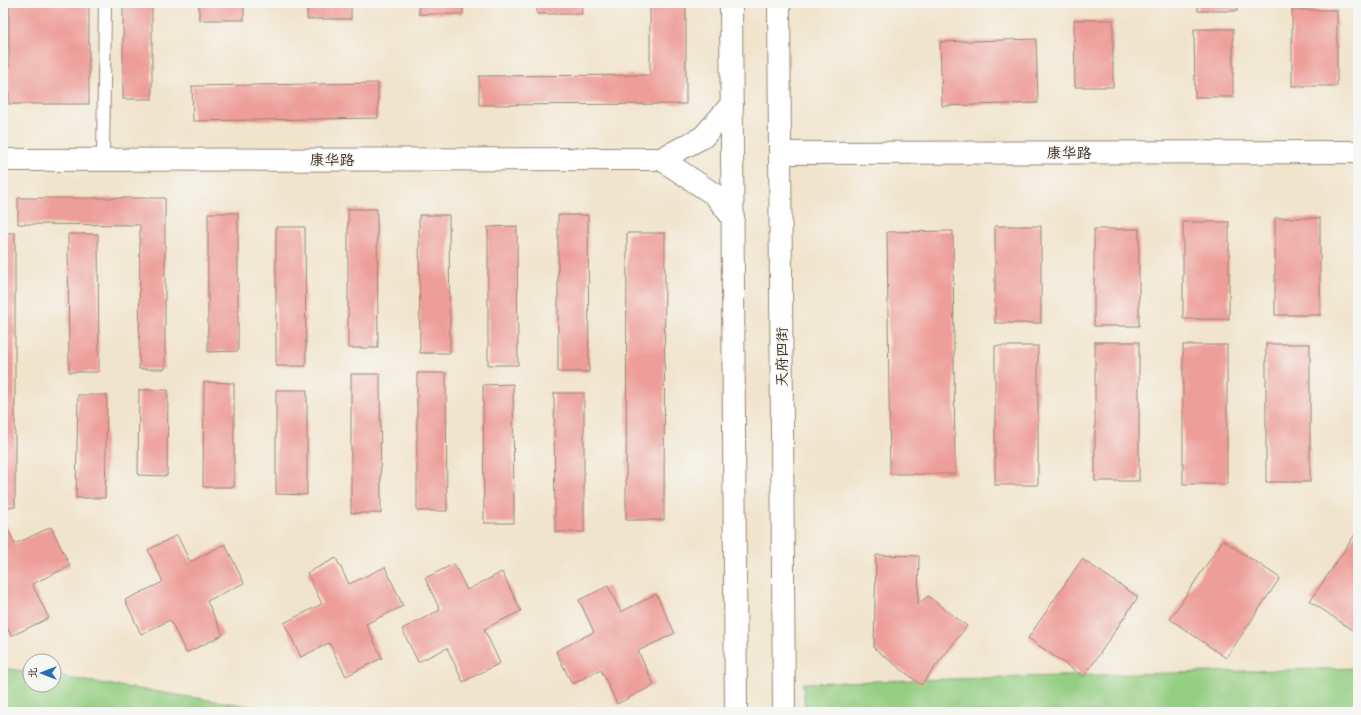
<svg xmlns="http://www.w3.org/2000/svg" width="1361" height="715" viewBox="0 0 1361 715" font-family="'Patrick Hand','LXGW WenKai TC',sans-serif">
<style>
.green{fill:#94ce82;stroke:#687c50}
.building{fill:#ee9e98}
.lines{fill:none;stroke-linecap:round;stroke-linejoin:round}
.lane-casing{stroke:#968775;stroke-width:14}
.street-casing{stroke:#968775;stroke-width:24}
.secondary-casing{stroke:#968775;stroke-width:24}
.lane{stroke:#fff;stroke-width:12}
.street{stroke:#fff;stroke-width:22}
.secondary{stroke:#fff;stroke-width:22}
.labels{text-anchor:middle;stroke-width:3;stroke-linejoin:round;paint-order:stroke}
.street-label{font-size:15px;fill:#3b2a1e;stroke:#f6f6f2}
</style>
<rect width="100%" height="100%" fill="#f6f6f2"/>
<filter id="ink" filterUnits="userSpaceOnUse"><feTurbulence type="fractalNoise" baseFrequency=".025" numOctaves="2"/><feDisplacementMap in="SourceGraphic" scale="8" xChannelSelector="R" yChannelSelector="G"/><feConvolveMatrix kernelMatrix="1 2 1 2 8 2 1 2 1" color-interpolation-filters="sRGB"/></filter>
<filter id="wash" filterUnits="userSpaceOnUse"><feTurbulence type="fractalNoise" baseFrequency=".012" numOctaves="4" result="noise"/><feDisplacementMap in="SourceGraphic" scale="16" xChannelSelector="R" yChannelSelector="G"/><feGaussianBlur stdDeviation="0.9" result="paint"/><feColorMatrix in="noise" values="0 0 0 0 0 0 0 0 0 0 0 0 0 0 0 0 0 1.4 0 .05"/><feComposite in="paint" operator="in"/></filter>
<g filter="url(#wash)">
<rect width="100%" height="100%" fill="#f1e4cc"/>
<g class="green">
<polygon points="3,668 30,672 30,685 54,685 54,676 288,712 3,712"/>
<polygon points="1358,668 1358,712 805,712 803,683"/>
</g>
<g id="blocks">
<g class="building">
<rect x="9" y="3" width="80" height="101"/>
<rect x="123" y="3" width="29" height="96"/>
<rect x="199" y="3" width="45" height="17"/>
<rect x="307" y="3" width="44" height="16"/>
<rect x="419" y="3" width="44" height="11"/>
<polygon points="537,3 581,3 582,14 537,14"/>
<polygon points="650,3 686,3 686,104 479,105 479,76 650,75"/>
<rect x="1198" y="3" width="39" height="8"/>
<rect x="1292" y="10" width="45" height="76"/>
<polygon points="1074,20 1113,20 1113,87 1075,87"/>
<polygon points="1194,29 1233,29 1233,97 1195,97"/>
<polygon points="1036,39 1038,103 942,106 940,42"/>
<polygon points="378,83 378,118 193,121 192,86"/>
<polygon points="18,198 165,198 165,369 139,369 140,225 18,224"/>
<polygon points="348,209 377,209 378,348 348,348"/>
<polygon points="208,213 238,213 238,351 208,352"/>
<polygon points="419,215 449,215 450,353 420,353"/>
<polygon points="558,215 588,215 589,372 558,372"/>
<rect x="1275" y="218" width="45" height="97"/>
<rect x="1183" y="222" width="46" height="97"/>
<polygon points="517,226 518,365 488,365 488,227"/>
<rect x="995" y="226" width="46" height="97"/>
<polygon points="276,227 305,227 306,366 276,366"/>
<rect x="1094" y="229" width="45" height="97"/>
<polygon points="953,231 955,474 890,474 887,232"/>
<rect x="3" y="233" width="12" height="274"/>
<polygon points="627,233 665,233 664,520 626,520"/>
<polygon points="68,234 98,234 99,372 69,372"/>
<rect x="1095" y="342" width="44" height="139"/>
<rect x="1266" y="344" width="44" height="138"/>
<rect x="1183" y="345" width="44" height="139"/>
<rect x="995" y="346" width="43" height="139"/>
<polygon points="417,373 446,373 447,511 417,511"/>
<polygon points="351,374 380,374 381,513 351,513"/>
<polygon points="204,382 234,383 234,487 203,487"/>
<polygon points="513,384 514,523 484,523 483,385"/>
<polygon points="139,390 168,390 167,476 138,475"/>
<polygon points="276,390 307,390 307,495 276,494"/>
<polygon points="554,393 584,393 584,532 555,532"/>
<polygon points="78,395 107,395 105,498 76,498"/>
<polygon points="3,519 15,544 51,527 70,566 32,584 49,618 11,636 3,618"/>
<polygon points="1358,530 1358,634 1310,601"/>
<polygon points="177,535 190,562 225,544 244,583 207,601 223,635 186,653 170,620 141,634 125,600 163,582 148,550"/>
<polygon points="1223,540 1280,578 1226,658 1170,619"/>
<polygon points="876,555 919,556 918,604 928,596 967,626 921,685 874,648"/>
<polygon points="336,558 349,584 385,567 403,606 366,624 382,658 346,676 329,643 301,657 284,623 322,604 307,573"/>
<polygon points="1082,559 1138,597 1084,677 1028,638"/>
<polygon points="454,564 467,590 502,572 521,611 484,629 500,663 463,682 447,648 418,662 402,629 440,610 425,578"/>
<polygon points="608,586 621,612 656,594 675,633 638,651 654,685 617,704 601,670 572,684 556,651 594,632 579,600"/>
</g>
</g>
</g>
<g filter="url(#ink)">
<use href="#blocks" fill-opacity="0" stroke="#968775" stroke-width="1"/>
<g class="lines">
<g class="lane-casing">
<polyline id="lane" points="103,160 105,3"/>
</g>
<g class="street-casing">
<g id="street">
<polyline points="732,104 703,137 661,159 715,195 733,218"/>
<polyline points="780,153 1358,152"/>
</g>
</g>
<g class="secondary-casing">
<g id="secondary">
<polyline points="731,3 736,712"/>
<polyline points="779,3 784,712"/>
<polyline points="3,160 661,159"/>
</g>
</g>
<use href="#lane" class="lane"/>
<use href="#street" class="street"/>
<use href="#secondary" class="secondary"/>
</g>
</g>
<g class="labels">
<g class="street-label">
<text x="1069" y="158">康华路</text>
<text x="332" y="165">康华路</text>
<text transform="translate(782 357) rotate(-90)" y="5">天府四街</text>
</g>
</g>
<rect width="1361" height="715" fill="none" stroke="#f6f6f2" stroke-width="16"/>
<g transform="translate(42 673) rotate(270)"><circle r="19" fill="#f6f6f2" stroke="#aba49d"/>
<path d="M0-3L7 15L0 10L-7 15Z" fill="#1f6fb2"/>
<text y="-6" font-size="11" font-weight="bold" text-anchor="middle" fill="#3b2a1e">北</text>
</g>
</svg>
